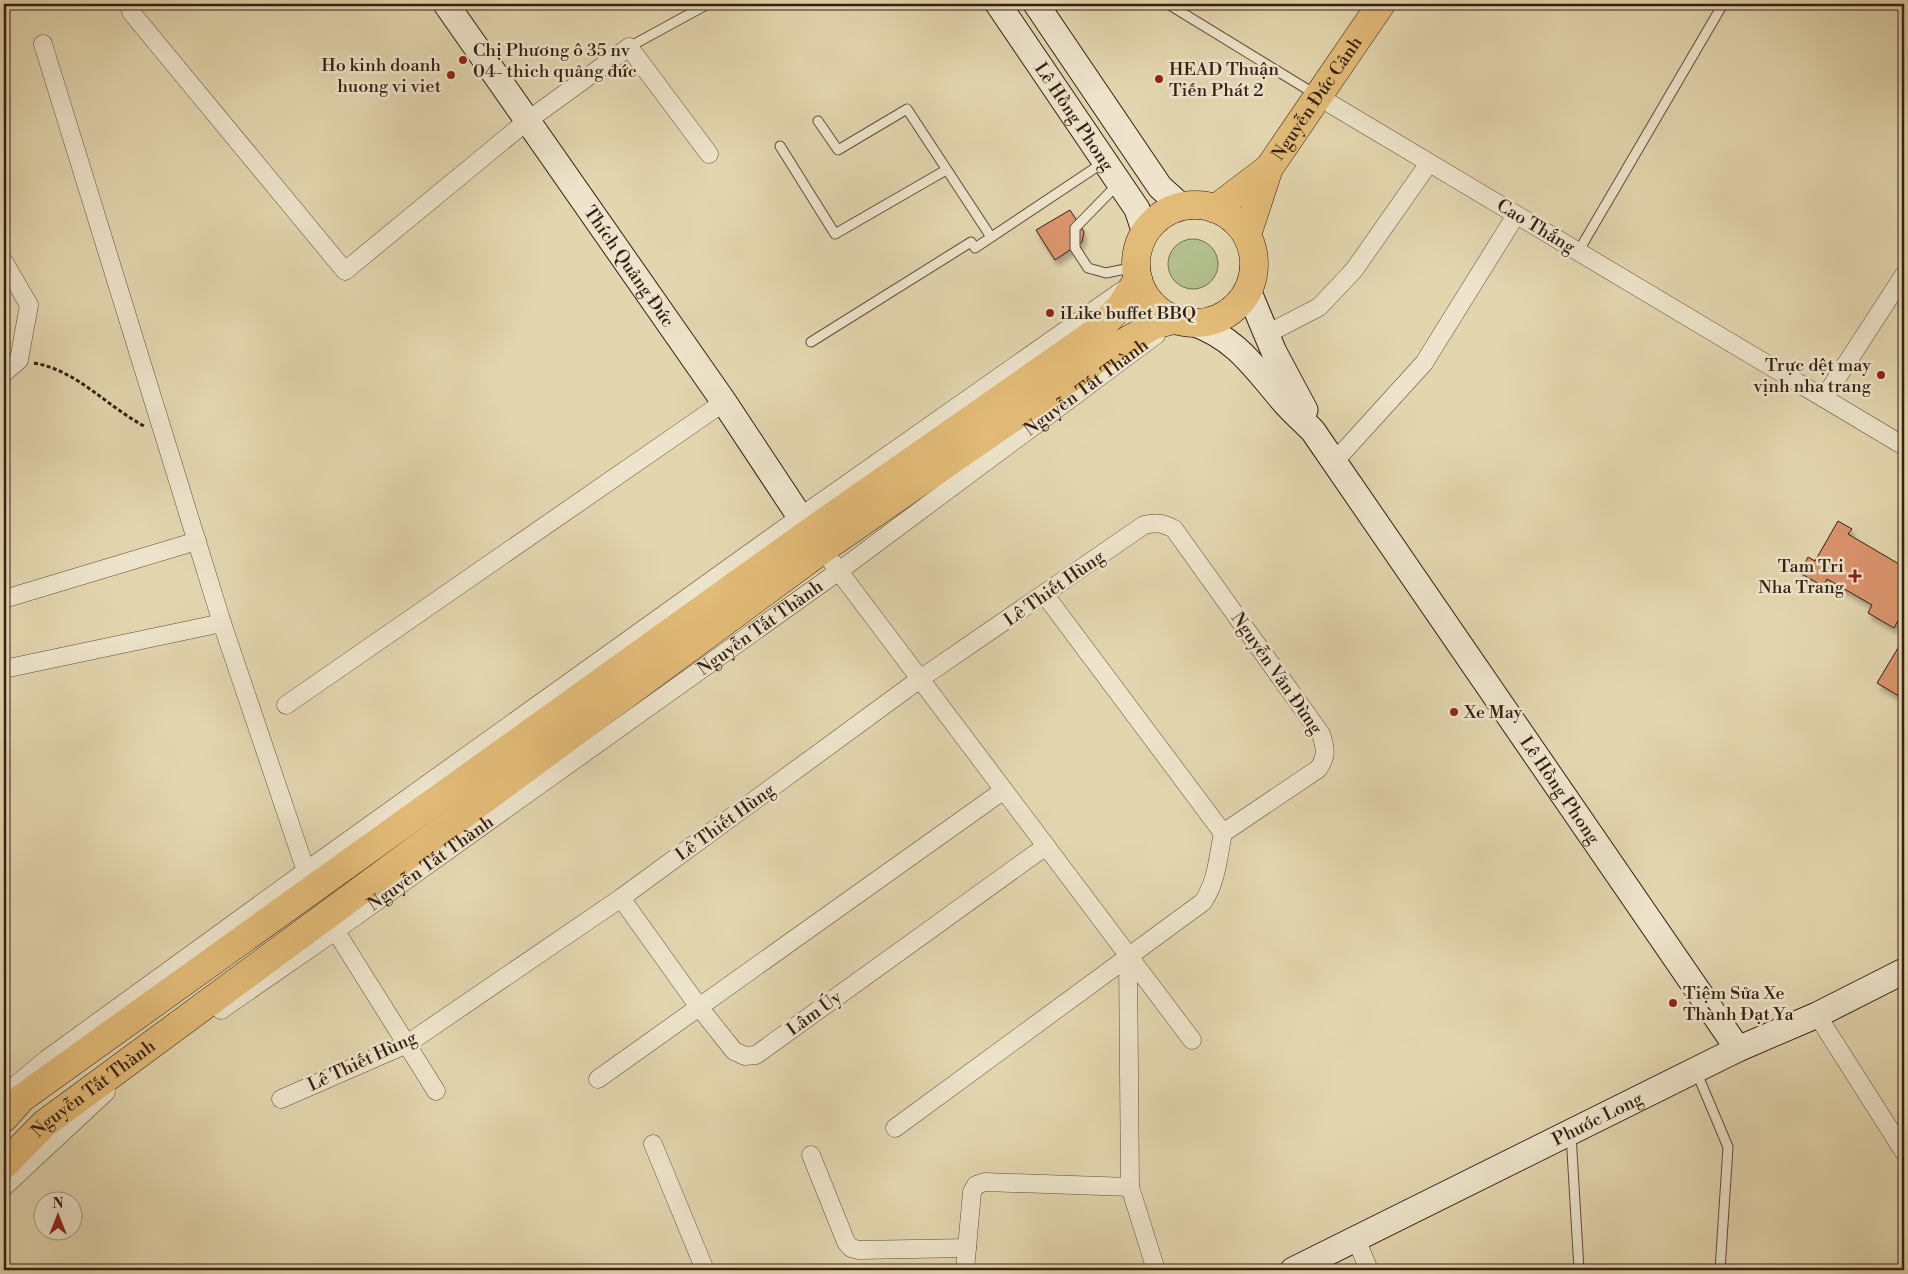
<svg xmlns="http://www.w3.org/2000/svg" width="1908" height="1274" viewBox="0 0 1908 1274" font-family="'Libre Bodoni',serif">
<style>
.green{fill:#b2be8c;stroke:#746e50}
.building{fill:#da946d;stroke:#351f13;filter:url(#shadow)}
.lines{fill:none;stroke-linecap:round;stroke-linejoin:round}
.lane-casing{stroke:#604d3a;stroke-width:11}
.street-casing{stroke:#604d3a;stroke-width:19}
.secondary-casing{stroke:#351f13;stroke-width:27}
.primary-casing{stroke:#351f13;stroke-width:29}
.path{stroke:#351f13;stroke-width:3;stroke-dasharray:4 2.5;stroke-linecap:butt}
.lane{stroke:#ede4cb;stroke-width:9}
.street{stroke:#ede4cb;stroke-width:18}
.secondary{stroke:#ede4cb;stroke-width:25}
.primary{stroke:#e2bb78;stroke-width:28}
.poi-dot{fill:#8f2418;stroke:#ede4cb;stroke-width:2}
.labels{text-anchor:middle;stroke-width:5;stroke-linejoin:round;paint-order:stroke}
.poi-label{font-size:18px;fill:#351f13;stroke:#ede4cb;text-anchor:start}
.street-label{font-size:18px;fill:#351f13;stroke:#ede4cb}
</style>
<defs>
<filter id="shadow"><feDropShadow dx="3" dy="5.5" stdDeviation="2.5" flood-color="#0004"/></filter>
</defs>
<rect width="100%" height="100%" fill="#e3d6af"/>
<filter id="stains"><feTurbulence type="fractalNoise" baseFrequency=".004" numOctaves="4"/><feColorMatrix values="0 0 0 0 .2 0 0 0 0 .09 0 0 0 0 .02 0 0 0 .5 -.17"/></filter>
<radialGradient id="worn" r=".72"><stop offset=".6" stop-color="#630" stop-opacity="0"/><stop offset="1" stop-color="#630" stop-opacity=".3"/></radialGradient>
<circle class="green" cx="1193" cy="264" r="25"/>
<g class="building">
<polygon points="1070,210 1084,232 1082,242 1055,260 1036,230"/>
<polygon points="1838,521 1852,529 1848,534 1899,564 1902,558 1904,559 1904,610 1894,628 1868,613 1872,605 1827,579 1823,586 1800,573 1808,557 1815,561"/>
<polygon points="1904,638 1904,699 1877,683"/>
</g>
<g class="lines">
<g class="lane-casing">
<g id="lane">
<polyline points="1168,4 1315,94"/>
<polyline points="629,47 708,4"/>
<polyline points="818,121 838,150 907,109 991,237"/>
<polyline points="780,146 835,234 946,170"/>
<polyline points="1117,185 1075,228 1075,248 1088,268 1106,273 1135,267"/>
<polyline points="1578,252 1723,4"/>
<polyline points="811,342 971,242 975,248 1104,162"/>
<polyline points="1696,1071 1728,1147 1720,1270"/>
<polyline points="1571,1134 1579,1270"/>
</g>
</g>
<g class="street-casing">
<g id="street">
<polyline points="131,12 345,271 527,121 629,47 709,154"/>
<polyline points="43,44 222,623 309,880"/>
<polyline points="1319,97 1904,446"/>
<polyline points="4,262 29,305 19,360 4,373"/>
<polyline points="1267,334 1319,307 1354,270 1429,163"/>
<polyline points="1824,398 1904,275"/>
<polyline points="1334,462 1424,363 1516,215"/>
<polyline points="832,562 1192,1040"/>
<polyline points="4,599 197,541"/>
<polyline points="4,669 222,623"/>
<polyline points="286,705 724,402"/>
<polyline points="621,898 699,1007 734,1051 745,1056 756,1055 1046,846"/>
<polyline points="330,922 436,1091"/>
<polyline points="1128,956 1130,1187 1156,1270"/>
<path id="s1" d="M 221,1010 L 335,931 L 839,571 L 1156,335"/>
<polyline points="1817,1015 1904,1152"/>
<polyline points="598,1079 1004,790"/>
<polyline points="4,1095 47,1059 306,871 800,517 1123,290"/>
<path d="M 281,1099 L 407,1044 L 621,898 L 920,679 L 1144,525 C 1156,522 1163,523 1174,529 L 1321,734 C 1326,749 1327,757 1318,769 L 1223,833"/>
<path d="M 895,1128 L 1203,902 C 1217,881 1218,857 1223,833 L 1045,595"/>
<polyline points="653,1144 705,1270"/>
<polyline points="811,1155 846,1242 851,1248 859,1250 967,1248"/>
<polyline points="4,1187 106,1092"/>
<polyline points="1356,1239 1369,1270"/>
<polyline points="965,1270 972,1192 976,1185 985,1182 1130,1187"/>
</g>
</g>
<g class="secondary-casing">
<g id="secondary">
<path id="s2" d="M 446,4 L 724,402 L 810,532"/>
<path id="s3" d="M 998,4 L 1137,209 L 1145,233"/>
<polyline points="1036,4 1160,187 1182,207"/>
<polyline points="1248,290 1274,352 1305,410"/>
<path id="s4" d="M 1192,323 C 1237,338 1256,370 1285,403 C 1294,413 1304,422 1313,431 L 1738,1049"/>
<path id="s5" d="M 1293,1270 L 1738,1049 L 1817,1015 L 1904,971"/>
</g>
</g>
<g class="primary-casing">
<g id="primary">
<circle cx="1195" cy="264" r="59"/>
<polyline points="1215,209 1269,168"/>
<path id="s6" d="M 1247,235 L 1269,168 L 1381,4"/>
<polyline points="4,1118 22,1098 810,532 1096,332 1121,306 1138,279"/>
<path id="s7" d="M 4,1165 L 44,1124 L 823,549 L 1109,351 L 1154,325 L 1174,320"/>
</g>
</g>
<path class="path" d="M 34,363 C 78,371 105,405 144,426"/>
<use href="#lane" class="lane"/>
<use href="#street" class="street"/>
<use href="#secondary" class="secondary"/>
<use href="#primary" class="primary"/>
</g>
<g class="poi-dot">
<circle cx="463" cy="60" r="5"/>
<circle cx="451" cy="75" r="5"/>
<circle cx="1159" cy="79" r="5"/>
<circle cx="1050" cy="313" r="5"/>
<circle cx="1881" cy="375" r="5"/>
<path d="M1852.5 568.5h5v5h5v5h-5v5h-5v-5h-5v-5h5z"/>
<circle cx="1454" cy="712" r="5"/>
<circle cx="1673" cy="1003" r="5"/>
</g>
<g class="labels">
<g class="poi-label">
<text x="473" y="56">Chị Phương ô 35 nv<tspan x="473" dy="21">04- thich quảng đức</tspan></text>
<text x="441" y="71" text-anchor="end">Ho kinh doanh<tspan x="441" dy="21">huong vi viet</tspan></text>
<text x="1169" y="75">HEAD Thuận<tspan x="1169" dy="21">Tiến Phát 2</tspan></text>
<text x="1060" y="319">iLike buffet BBQ</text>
<text x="1871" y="371" text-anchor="end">Trực dệt may<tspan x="1871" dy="21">vịnh nha trang</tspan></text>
<text x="1844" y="572" text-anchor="end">Tam Tri<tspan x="1844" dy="21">Nha Trang</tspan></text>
<text x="1464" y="718">Xe May</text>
<text x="1683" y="999">Tiệm Sửa Xe<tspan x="1683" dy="21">Thành Đạt Ya</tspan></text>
</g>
<g class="street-label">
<text dy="6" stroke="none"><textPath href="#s6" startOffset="155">Nguyễn Đức Cảnh</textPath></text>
<text dy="6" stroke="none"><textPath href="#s3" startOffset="136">Lê Hồng Phong</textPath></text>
<text transform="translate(1536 226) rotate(31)" y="6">Cao Thắng</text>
<text dy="6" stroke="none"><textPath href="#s2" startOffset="320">Thích Quảng Đức</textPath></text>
<text dy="6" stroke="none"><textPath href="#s1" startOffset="1066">Nguyễn Tất Thành</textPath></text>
<text transform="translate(1054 588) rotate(-35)" y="6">Lê Thiết Hùng</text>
<text dy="6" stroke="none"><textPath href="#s1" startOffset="661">Nguyễn Tất Thành</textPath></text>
<text transform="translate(1277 673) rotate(55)" y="6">Nguyễn Văn Đừng</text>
<text dy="6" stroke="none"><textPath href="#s4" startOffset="600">Lê Hồng Phong</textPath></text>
<text transform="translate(725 822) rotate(-36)" y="6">Lê Thiết Hùng</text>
<text dy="6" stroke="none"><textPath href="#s1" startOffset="256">Nguyễn Tất Thành</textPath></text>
<text transform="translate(814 1013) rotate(-36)" y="6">Lâm Úy</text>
<text transform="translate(362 1061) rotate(-25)" y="6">Lê Thiết Hùng</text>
<text dy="6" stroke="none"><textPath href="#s7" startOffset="118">Nguyễn Tất Thành</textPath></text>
<text dy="6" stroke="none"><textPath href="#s5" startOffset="340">Phước Long</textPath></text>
</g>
</g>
<rect width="1908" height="1274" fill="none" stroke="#e3d6af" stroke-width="20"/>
<rect x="5" y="5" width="1898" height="1264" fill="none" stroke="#351f13" stroke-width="2.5"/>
<rect x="10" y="10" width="1888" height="1254" fill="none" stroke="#351f13"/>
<g transform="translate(58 1216)"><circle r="24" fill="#ede4cb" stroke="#a39581"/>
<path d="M0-4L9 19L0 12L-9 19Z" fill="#8f2418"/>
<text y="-8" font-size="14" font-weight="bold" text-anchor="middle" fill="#351f13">N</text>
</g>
<rect width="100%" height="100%" filter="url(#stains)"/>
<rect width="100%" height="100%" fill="url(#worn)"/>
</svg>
